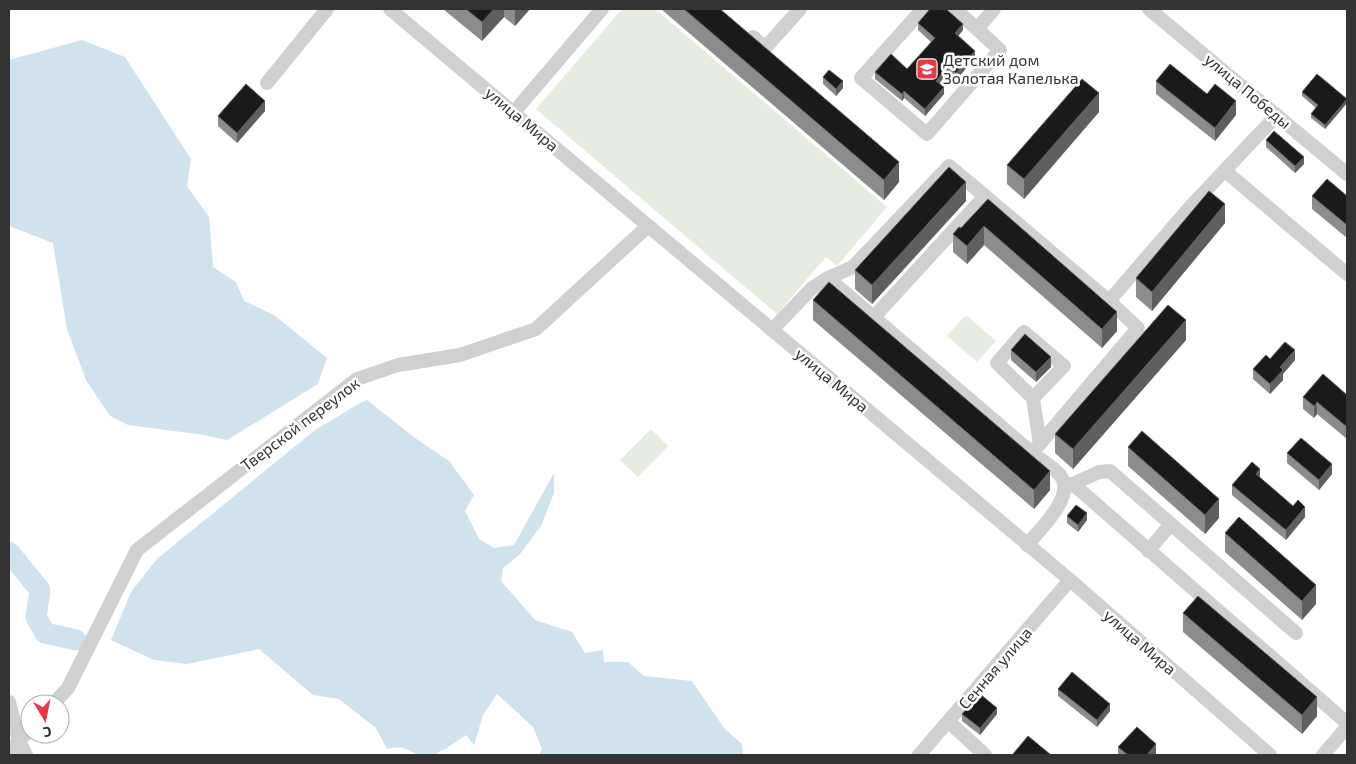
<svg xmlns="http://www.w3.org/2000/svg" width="1356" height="764" viewBox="0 0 1356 764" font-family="'Exo 2',sans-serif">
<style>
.green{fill:#e6ecdf}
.water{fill:#cfe2ee}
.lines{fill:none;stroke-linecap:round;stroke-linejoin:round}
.river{stroke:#cfe2ee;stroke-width:21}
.minor{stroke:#d0d0d0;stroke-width:14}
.wall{fill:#8c8c8c}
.shaded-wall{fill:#5f5f5f}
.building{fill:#1a1a1a;stroke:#5f5f5f}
.labels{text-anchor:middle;stroke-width:5;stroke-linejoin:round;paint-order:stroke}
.poi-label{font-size:16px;fill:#333;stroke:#fff;text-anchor:start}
.street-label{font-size:16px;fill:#333;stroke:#fff}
</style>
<rect width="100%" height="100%" fill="#fff"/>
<g class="green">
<polygon points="622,9 655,9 887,207 837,266 826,257 777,314 536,109"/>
<polygon points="966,315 996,341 977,362 947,336"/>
<polygon points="651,429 668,446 638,477 620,460"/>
</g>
<g class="water">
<polygon points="82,40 125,57 191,159 187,186 209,217 213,267 236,282 244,301 274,315 327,358 318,384 227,440 204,435 128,425 110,416 86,380 67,329 53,243 9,226 9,60"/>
<path d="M 367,400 L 415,438 L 449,461 L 474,495 L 465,511 L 479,539 L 494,548 L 514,545 L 554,473 L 554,493 L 541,526 L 520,554 L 503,568 L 501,581 L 535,620 L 572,632 L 585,653 L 603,650 L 604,662 L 628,662 L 644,676 L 692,681 L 724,728 L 742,744 L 743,755 L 539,755 L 542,749 L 533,727 L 497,694 L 483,715 L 474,745 L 466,735 C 452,744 434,761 417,754 C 402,748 405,746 387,749 L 376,728 L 339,699 L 313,695 L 259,649 L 187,664 L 154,660 L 111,640 L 131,592 L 157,559 L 315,430 L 360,403 Z"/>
</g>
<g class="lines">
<polyline class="river" points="9,552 40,590 36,617 45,633 76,640"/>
<g class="minor">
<polyline points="390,9 1070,580 1270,755"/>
<polyline points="923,9 861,78 927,134 1000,50 955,9"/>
<polyline points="1149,9 1347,174"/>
<polyline points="978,28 994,9"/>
<polyline points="753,37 765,48 800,9"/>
<polyline points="267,83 327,9"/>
<polyline points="514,112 602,9"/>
<polyline points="1225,171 1347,274"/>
<polyline points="985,196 1109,301"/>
<path d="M 828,278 L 1032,453 C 1041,460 1053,467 1060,475 C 1077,495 1040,529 1027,545"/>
<polyline points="772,330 811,289 828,278 853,267 949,166 985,196 874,317"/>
<polyline points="1033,398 997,363 1024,332 1064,366 1033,398 1040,444"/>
<polyline points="1032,453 1138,328 1109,301 1192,205 1277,115"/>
<polyline points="1073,484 1347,723"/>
<polyline points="1066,487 1099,472 1110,471 1296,633"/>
<polyline points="1148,551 1171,524"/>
<polyline points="9,702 19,741 26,755"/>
<polyline points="53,704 68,688 137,550 357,379 398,365 460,355 536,329 648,226"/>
<polyline points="949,722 985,755"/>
<polyline points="9,752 30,729"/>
<polyline points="919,755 1070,580"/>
<polyline points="1323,755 1347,727"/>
</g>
</g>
<g class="wall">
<polygon points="443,9 530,9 515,26 504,17 482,41"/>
<polygon points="661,9 720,9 899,182 884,200"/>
<polygon points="918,23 963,30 958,36 975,58 956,80 948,73 939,83 944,94 925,116 904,98 902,101 875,79 875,72 907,69 931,42 918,30"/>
<polygon points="823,77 843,88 836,96 823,84"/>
<polygon points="1156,81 1207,94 1236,115 1215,141 1156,94"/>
<polygon points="1302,92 1347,103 1325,129 1311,118 1311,114 1316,108 1302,96"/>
<polygon points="265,111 237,143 218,126 218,116"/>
<polygon points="1099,112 1024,199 1007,184 1007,165"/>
<polygon points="1266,140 1304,164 1295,173 1266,147"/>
<polygon points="1312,196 1347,196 1347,238 1312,209"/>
<polygon points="988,199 1117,331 1102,348 984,245 967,264 953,252 953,234 961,228"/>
<polygon points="966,201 872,304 855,289 855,270"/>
<polygon points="1225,223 1152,311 1136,297 1136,278"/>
<polygon points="813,300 1050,490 1034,509 813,320"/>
<polygon points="1186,340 1073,469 1055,453 1055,434"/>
<polygon points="1011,350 1051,367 1036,382 1011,360"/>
<polygon points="1270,359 1295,360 1283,374 1283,380 1270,394 1253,379 1253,369"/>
<polygon points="1347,395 1347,439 1317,414 1314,418 1303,409 1303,397"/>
<polygon points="1128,447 1219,518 1205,534 1128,466"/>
<polygon points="1287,453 1332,474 1319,490 1287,463"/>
<polygon points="1260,478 1305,517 1286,540 1232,495 1232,485"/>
<polygon points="1067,516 1087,520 1078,532 1067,523"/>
<polygon points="1225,533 1316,604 1302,620 1225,552"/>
<polygon points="1347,565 1347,575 1346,574 1346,567"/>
<polygon points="1183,613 1317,716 1302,734 1183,632"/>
<polygon points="1058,689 1110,711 1097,727 1058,696"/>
<polygon points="962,714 997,714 980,735 962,721"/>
<polygon points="1118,747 1156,754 1155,755 1118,755"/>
</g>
<g class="shaded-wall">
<polygon points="494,9 504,9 504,17 482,41 482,22"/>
<polygon points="515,9 530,9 515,26"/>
<polygon points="963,24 963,30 955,40 955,33"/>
<polygon points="975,51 975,58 956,80 956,73"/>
<polygon points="948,66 948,73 936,87 936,81"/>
<polygon points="843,81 843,88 836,96 836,89"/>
<polygon points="944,87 944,94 925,116 925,109"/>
<polygon points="904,91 904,98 902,101 902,94"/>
<polygon points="1099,93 1099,112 1024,199 1024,179"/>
<polygon points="1347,99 1347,103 1325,129 1325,125"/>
<polygon points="265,101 265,111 237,143 237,133"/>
<polygon points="1236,101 1236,115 1215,141 1215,128"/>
<polygon points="1304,157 1304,164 1295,173 1295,166"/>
<polygon points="899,162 899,182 884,200 884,180"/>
<polygon points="966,182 966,201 872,304 872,285"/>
<polygon points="1225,204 1225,223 1152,311 1152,292"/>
<polygon points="984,226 984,245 967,264 967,246"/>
<polygon points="1117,312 1117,331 1102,348 1102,329"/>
<polygon points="1186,320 1186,340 1073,469 1073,449"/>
<polygon points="1295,350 1295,360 1283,374 1283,380 1270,394 1270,384 1280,367"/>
<polygon points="1051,357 1051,367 1036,382 1036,372"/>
<polygon points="1317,402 1317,414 1314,418 1314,406"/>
<polygon points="1332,464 1332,474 1319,490 1319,480"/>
<polygon points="1260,469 1260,479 1256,474"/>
<polygon points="1050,471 1050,490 1034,509 1034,490"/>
<polygon points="1219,499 1219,518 1205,534 1205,515"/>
<polygon points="1305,507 1305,517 1286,540 1286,530"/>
<polygon points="1087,513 1087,520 1078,532 1078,525"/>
<polygon points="1316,585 1316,604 1302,620 1302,601"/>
<polygon points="1317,697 1317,716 1302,734 1302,715"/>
<polygon points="1110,704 1110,711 1097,727 1097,720"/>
<polygon points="997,708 997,714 980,735 980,728"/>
<polygon points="1156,744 1156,754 1155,755 1147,755"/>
</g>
<g class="building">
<polygon points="466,9 494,9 482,22"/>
<polygon points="684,9 720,9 899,162 884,180"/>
<polygon points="930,9 946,9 963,24 955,33 975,51 956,73 948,66 936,81 944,87 925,109 904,91 902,94 875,72 891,54 907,69 935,38 918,23"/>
<polygon points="1170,64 1207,94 1215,84 1236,101 1215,128 1156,81"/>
<polygon points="829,70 843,81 836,89 823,77"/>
<polygon points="1317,74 1347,99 1325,125 1311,114 1318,105 1302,92"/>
<polygon points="1082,79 1099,93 1024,179 1007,165"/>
<polygon points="246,84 265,101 237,133 218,116"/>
<polygon points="1274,131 1304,157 1295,166 1266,140"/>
<polygon points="949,167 966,182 872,285 855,270"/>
<polygon points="1327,179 1347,196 1347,225 1312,196"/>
<polygon points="1209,191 1225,204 1152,292 1136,278"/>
<polygon points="988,199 1117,312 1102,329 984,226 967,246 953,234 959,227 961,228"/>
<polygon points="829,282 1050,471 1034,490 813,300"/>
<polygon points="1168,305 1186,320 1073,449 1055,434"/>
<polygon points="1025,334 1051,357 1036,372 1011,350"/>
<polygon points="1285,342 1295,350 1280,367 1283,370 1270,384 1253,369 1266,355 1270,359"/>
<polygon points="1323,374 1347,395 1347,427 1317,402 1314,406 1303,397"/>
<polygon points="1142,431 1219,499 1205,515 1128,447"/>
<polygon points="1301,438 1332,464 1319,480 1287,453"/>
<polygon points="1252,462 1260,469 1256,474 1293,506 1298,500 1305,507 1286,530 1232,485"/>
<polygon points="1076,505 1087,513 1078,525 1067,516"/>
<polygon points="1239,517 1316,585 1302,601 1225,533"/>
<polygon points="1198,596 1317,697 1302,715 1183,613"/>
<polygon points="1072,672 1110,704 1097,720 1058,689"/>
<polygon points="980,694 997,708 980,728 962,714"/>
<polygon points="1137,727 1156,744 1147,755 1128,755 1118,747"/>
<polygon points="1028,736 1051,755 1015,755 1013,754"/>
</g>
<defs>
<g id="school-square" transform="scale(1.125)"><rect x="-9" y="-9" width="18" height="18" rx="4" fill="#e63946" stroke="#fff"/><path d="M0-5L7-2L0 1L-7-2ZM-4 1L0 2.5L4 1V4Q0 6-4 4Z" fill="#fff"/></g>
</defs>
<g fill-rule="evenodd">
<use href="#school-square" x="927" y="69"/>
</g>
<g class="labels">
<g class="poi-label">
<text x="943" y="66">Детский дом<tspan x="943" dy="18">Золотая Капелька</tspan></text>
</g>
<g class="street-label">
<text transform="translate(1248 91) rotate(40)" y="6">улица Победы</text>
<text transform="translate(522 119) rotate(40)" y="6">улица Мира</text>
<text transform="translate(832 380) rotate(40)" y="6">улица Мира</text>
<text transform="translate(300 424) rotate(-37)" y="6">Тверской переулок</text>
<text transform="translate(1140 642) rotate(41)" y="6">улица Мира</text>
<text transform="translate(995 668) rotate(-49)" y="6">Сенная улица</text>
</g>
</g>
<rect width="1356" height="764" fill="none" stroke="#333333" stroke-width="20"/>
<g transform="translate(45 719) rotate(170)"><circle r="24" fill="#ffffff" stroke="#adadad"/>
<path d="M0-4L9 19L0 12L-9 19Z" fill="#e63946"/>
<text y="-8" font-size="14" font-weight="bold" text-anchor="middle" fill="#333333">С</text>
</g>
</svg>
